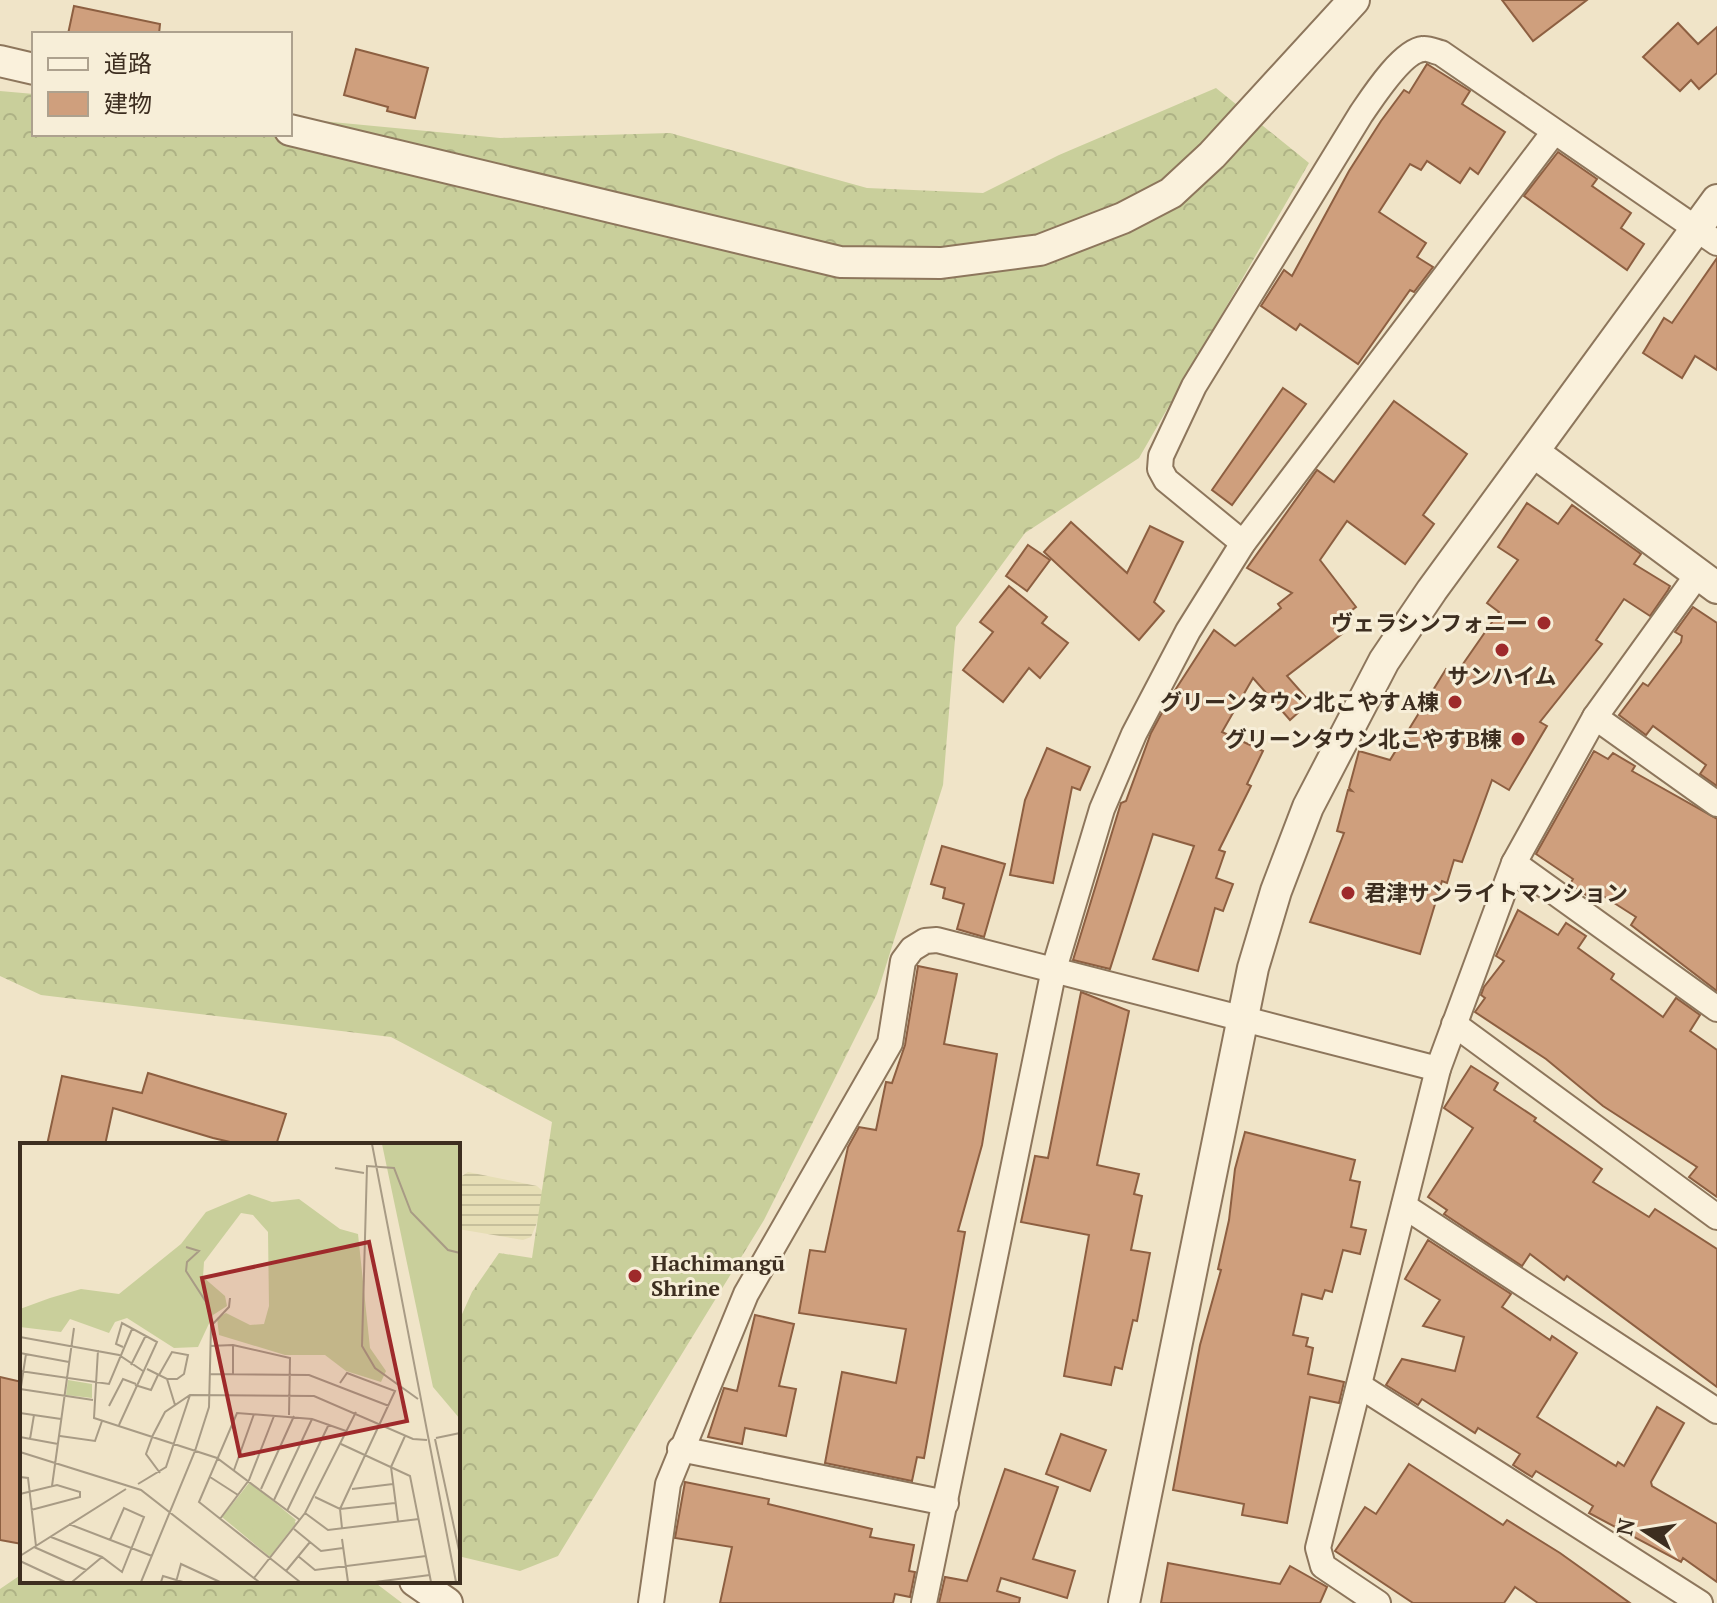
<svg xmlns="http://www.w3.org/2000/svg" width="1717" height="1603" viewBox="0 0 1717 1603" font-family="'PT Serif','Noto Sans JP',serif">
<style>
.farmland{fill:url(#farmland-rules)}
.forest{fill:url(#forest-crowns)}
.building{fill:#cf9f7d;stroke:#8d5f41;stroke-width:2}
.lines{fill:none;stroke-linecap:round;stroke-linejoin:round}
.minor-casing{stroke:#8d765c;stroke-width:28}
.tertiary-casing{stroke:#8d765c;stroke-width:34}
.minor{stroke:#faf1dc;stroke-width:24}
.tertiary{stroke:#faf1dc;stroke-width:30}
.poi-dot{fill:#9e2a2b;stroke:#f7eed8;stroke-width:3}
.labels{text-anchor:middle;stroke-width:6;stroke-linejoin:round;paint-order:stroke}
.poi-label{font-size:22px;font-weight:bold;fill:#3d2e20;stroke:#f7eed8;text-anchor:end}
.inset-road{fill:none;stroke:#a89b85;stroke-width:2}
.view{fill:#9e2a2b;fill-opacity:0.15;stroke:#9e2a2b;stroke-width:4}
.inset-edge{fill:none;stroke:#3d2e20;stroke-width:4}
</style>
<defs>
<pattern id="farmland-rules" width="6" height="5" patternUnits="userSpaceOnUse" patternTransform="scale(2)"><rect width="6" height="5" fill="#e6deb5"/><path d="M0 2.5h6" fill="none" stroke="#c6bf9b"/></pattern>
<pattern id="forest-crowns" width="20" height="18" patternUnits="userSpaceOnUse" patternTransform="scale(2)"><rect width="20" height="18" fill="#c9cf9b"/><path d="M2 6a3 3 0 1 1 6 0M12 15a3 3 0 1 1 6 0" fill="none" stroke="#aeb285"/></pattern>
</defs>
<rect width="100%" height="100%" fill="#f0e4c8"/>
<polygon class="farmland" points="468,1172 537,1186 548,1196 531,1237 523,1240 458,1229 458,1193 462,1176"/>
<g class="forest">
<polygon points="1216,88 1309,163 1139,458 1025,533 956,627 943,785 877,994 764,1220 558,1556 520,1571 458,1556 458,1323 472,1292 499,1253 532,1258 552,1122 391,1037 41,995 0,976 0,91 34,94 34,134 290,134 290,118 500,138 670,133 867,188 983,193 1059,155"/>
<polygon points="22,1574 22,1581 373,1581 402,1603 0,1603 0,1589"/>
</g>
<g class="building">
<polygon points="1502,0 1587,0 1533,41"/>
<polygon points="74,6 160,24 159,34 68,34"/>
<polygon points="1678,23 1698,44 1717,27 1717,73 1699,89 1691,80 1680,91 1643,57"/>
<polygon points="356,49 428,68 415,118 387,111 388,107 344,95"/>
<polygon points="1427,64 1470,91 1462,104 1505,132 1478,174 1470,168 1460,183 1427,161 1421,170 1410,164 1379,212 1426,243 1417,257 1433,267 1414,292 1410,290 1358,364 1300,324 1296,330 1261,306 1284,270 1292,276 1349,171 1381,121 1404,90 1409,93"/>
<polygon points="1558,152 1597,179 1592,186 1631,213 1621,228 1644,244 1627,270 1524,196"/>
<polygon points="1717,258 1717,370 1695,356 1682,378 1643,353 1664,318 1672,323"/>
<polygon points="1283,388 1306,404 1232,505 1212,490"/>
<polygon points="1394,401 1467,454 1423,515 1434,524 1405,564 1347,521 1320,560 1356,607 1335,623 1343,633 1287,676 1310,702 1290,720 1253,678 1222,732 1263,751 1247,784 1251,786 1219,850 1225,852 1216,878 1233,884 1223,911 1215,908 1198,971 1153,959 1194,846 1153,834 1110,969 1073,960 1121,803 1126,801 1151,733 1170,698 1214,630 1235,646 1281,608 1278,604 1292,593 1247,568 1317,470 1334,482"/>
<polygon points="1527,503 1558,524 1572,505 1641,554 1634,564 1670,586 1668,590 1650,616 1624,599 1596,640 1602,644 1540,722 1547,726 1509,790 1492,780 1462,862 1454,860 1447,883 1442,881 1420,954 1310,922 1344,833 1337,831 1348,790 1352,791 1349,788 1359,751 1390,760 1446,669 1456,674 1499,612 1487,603 1518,560 1498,547"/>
<polygon points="1071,522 1127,573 1150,526 1183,542 1154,602 1164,611 1139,640 1044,552"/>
<polygon points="1028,545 1050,560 1027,591 1006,576"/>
<polygon points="1009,586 1047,617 1042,623 1068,643 1040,678 1029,668 1003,702 963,670 993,632 980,622"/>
<polygon points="1693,607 1717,623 1717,786 1700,774 1706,765 1653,726 1646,735 1619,715 1643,683 1648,686 1681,642 1682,636 1675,632"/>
<polygon points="1047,748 1090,767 1080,790 1072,787 1053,883 1010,875 1025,800"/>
<polygon points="1594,751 1608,759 1613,753 1635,766 1632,771 1717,819 1717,991 1631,925 1636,917 1600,894 1595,901 1570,884 1573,879 1536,854"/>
<polygon points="942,846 1005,864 984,937 957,929 964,904 943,898 945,888 931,884"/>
<polygon points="1518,910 1558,935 1566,923 1586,936 1578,948 1614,974 1611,979 1663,1017 1676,998 1700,1015 1690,1031 1717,1050 1717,1197 1689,1177 1697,1167 1603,1106 1546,1059 1475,1012 1485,998 1481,995 1484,987 1504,961 1496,956"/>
<polygon points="918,966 957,974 944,1044 997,1054 982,1145 958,1231 965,1232 924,1458 917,1457 912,1481 825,1463 842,1372 896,1383 906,1329 799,1313 810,1250 825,1252 848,1147 859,1127 876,1130 886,1082 892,1083 905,1045"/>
<polygon points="1081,992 1129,1011 1097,1165 1139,1174 1134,1194 1142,1196 1131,1250 1150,1253 1137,1321 1133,1320 1122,1369 1115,1367 1111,1385 1064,1376 1089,1235 1021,1222 1035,1156 1048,1158"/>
<polygon points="1471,1066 1498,1083 1494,1090 1536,1118 1534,1121 1602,1169 1593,1182 1649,1217 1655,1209 1717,1249 1717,1387 1567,1276 1564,1280 1530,1254 1522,1266 1444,1214 1447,1210 1428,1197 1473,1128 1444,1108"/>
<polygon points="148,1073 286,1114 276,1145 243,1145 213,1138 113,1108 105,1145 47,1145 62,1076 142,1093"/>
<polygon points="1245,1132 1355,1160 1350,1180 1360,1182 1351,1227 1366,1230 1360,1254 1343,1250 1332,1292 1325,1290 1322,1299 1302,1294 1293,1335 1308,1338 1306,1346 1313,1348 1308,1374 1344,1382 1339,1403 1310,1397 1287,1523 1242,1515 1244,1504 1173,1490 1200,1345 1221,1270 1218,1269 1229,1220 1235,1169"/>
<polygon points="1428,1240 1511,1294 1502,1307 1550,1340 1552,1336 1577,1353 1537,1417 1616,1466 1618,1462 1624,1466 1657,1407 1684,1423 1651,1482 1652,1486 1717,1524 1717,1582 1683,1558 1681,1562 1589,1513 1593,1506 1536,1471 1532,1477 1513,1465 1520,1454 1478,1428 1475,1433 1422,1399 1418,1405 1386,1385 1402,1359 1455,1371 1464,1337 1423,1326 1440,1300 1405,1279"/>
<polygon points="755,1315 794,1324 779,1386 796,1389 786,1436 745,1428 742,1444 708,1437 724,1388 737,1391"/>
<polygon points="0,1377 22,1382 22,1544 0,1540"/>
<polygon points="1061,1434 1106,1450 1090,1491 1046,1474"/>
<polygon points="1409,1464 1503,1525 1507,1520 1560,1553 1630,1603 1538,1603 1515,1587 1504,1603 1413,1603 1335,1551 1365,1507 1376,1514"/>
<polygon points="1005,1469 1058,1487 1033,1559 1075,1571 1067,1598 1001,1578 997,1591 1020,1598 1019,1603 939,1603 945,1577 967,1581"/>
<polygon points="685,1482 769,1499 768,1504 872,1529 870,1537 914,1545 909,1571 915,1572 910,1597 895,1594 893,1603 720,1603 732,1547 675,1538"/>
<polygon points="1168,1563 1280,1584 1290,1566 1327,1587 1320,1603 1161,1603"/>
</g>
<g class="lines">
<g class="minor-casing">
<g id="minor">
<path d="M 1243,543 L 1166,480 L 1160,469 L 1161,456 L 1194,386 L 1361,114 C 1372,98 1402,51 1423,49 C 1428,48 1436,52 1441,53 L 1717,243"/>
<polyline points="1595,717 1717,804"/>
<polyline points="1514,863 1717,1009"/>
<polyline points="1454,1024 1717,1217"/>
<polyline points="1404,1206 1717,1411"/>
<polyline points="1360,1386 1700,1603"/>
<polyline points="680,1449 946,1503"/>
<polyline points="651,1603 668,1484 746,1294 890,1043 903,961 912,949 925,941 937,940 1438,1069"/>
<polyline points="924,1603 1054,969 1102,809 1134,734 1188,631 1243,543 1554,132"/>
<polyline points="1378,1603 1323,1566 1318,1548 1438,1069 1514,863 1595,717 1698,574"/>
</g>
</g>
<g class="tertiary-casing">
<g id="tertiary">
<polyline points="0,61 34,69"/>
<polyline points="290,130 840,262 941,263 1040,250 1123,218 1171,193 1212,155 1354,0"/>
<polyline points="1535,453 1717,588"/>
<polyline points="415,1581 447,1603"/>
<polyline points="1124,1603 1253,968 1276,891 1308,807 1384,661 1432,590 1717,200"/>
</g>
</g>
<use href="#minor" class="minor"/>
<use href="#tertiary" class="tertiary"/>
</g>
<g class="poi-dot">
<circle cx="1544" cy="623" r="8"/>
<circle cx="1502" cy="650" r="8"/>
<circle cx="1455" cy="702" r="8"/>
<circle cx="1518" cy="739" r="8"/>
<circle cx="1348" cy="893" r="8"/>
<circle cx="635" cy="1276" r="8"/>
</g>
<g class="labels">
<g class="poi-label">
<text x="1528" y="631">ヴェラシンフォニー</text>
<text x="1502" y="684" text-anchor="middle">サンハイム</text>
<text x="1439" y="710">グリーンタウン北こやすA棟</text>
<text x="1502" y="747">グリーンタウン北こやすB棟</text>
<text x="1364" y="901" text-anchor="start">君津サンライトマンション</text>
<text x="651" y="1271" text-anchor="start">Hachimangū<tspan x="651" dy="25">Shrine</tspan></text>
</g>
</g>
<g transform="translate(20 1143)">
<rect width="440" height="440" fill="#f0e4c8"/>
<path d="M 48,237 L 72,241 L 72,255 L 46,252 ZM 230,339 L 276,377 L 250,414 L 202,374 Z" fill="#c9cf9b"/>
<path d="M 362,1 L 440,1 L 440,276 L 413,244 ZM 229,51 L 252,59 L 279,56 L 320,86 L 338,91 L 350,205 L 366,228 L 361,239 L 326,228 L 305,212 L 265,212 L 199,192 L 197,175 L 206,170 L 230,182 L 244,181 L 249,163 L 248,89 L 233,72 L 221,70 L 184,119 L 183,134 L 205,153 L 207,163 L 193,172 L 178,204 L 154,205 L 107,175 L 95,179 L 89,190 L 50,176 L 41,189 L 0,184 L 0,166 L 30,155 L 61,146 L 99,151 L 161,101 L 186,69 ZM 229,340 L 276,380 L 250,413 L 229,396 L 235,395 L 232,384 L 211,364 Z" fill="#c9cf9b"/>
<path class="inset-road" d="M 352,1 L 436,439M 315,25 L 344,30M 166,104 L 179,108 L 167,119 L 166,128 L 186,159 L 192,180M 0,194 L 99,212 L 123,228M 213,202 L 213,231M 190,203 L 213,202 L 270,215 L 269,272M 78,207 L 74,275 L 197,315 L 280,377M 0,210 L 49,219M 111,222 L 126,192M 127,226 L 147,236 L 157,236 L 164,231 L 168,212 L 152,209 L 139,232M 0,228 L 89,241 L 112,186M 190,231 L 289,232 L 369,263M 147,236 L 155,262M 320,240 L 327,230 L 375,248 L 320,366 L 322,385M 115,242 L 131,247 L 138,232M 0,246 L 73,257M 0,250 L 6,211M 398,256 L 355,225 L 342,203 L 347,23 L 374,25 L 391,69 L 428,107 L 440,110M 89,263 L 103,236 L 116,241M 0,270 L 41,276M 99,282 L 137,199 L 102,180 L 96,201 L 103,204M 40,293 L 75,298 L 82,278M 0,294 L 38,301M 416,295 L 440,290M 10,296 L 14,272M 415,296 L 440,412M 321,301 L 390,333 L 411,439M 0,309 L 121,347 L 239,439M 214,327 L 234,271M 140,330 L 126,311 L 133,292 L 145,269 L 170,252 L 294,253 L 393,296 L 407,297M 0,334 L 8,335 L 16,403M 190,334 L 218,352M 118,341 L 146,324 L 170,252M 32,343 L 54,185M 241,346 L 274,273M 332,346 L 373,341M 0,351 L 37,342 L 60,349 L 60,354 L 11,367M 295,354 L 320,366 L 375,360M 254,357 L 292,276M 267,368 L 309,281M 285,370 L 308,387 L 399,376M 200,376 L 229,337 L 254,273M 378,378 L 371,324 L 385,293M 49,381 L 132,413M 274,386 L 301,408 L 323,405M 31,394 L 82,414 L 102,429 L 124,374 L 104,365 L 90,397M 322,396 L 328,439M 14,404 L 66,427M 0,413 L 106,346M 278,413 L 295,427 L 406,413M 0,418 L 45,439M 266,428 L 290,399M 234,435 L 285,370 L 336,269M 52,439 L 82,414M 121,439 L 175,308 L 189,264 L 191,183 L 209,164 L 210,155M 141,439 L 143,433 L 163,439M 156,439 L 161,421 L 200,439M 280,439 L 179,359 L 217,270 L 292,276 L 326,288M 355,439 L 410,432"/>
<path class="view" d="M 349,99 L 387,278 L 220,313 L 182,135 Z"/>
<rect width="440" height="440" class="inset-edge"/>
</g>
<rect x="32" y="32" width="260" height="104" fill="#f7eed8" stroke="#ada18e" stroke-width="2"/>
<rect x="48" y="58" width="40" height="12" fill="#faf1dc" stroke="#ada18e" stroke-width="2"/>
<text x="104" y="72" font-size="24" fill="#3d2e20">道路</text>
<rect x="48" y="92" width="40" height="24" fill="#cf9f7d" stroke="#ada18e" stroke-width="2"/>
<text x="104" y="112" font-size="24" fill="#3d2e20">建物</text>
<g transform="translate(1645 1531) rotate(282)" stroke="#f7eed8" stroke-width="6" paint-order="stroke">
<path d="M0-6L14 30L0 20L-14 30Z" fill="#3d2e20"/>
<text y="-12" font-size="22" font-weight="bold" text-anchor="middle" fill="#3d2e20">N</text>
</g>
</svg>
